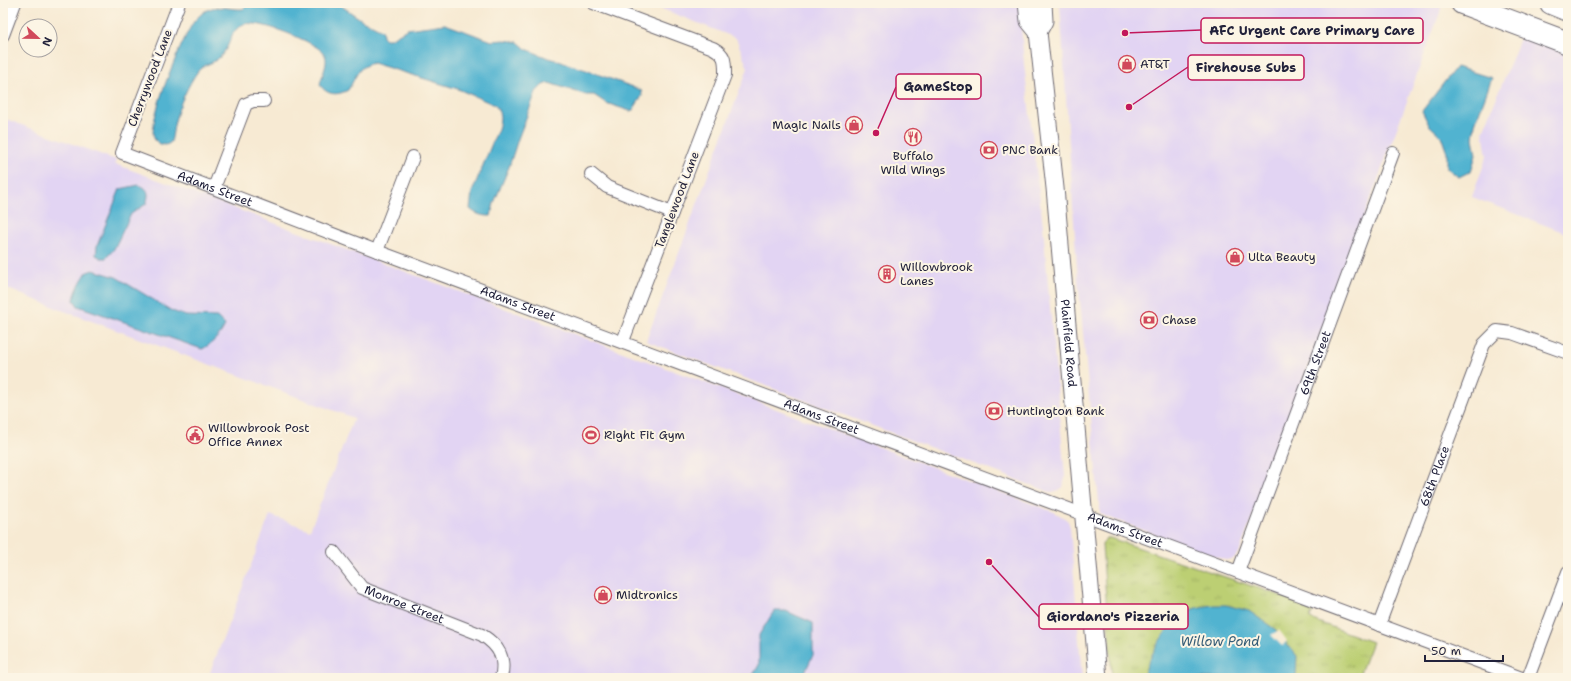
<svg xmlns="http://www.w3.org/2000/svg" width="1571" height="681" viewBox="0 0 1571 681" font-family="'Shantell Sans',sans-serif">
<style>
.built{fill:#e2d4f3}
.grass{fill:url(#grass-tufts);stroke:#6f7857}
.water{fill:#51b3d0;stroke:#3a6a86}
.pier{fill:#f7ead3}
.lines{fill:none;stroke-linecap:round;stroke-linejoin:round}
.street-casing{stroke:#6d6870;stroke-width:14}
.secondary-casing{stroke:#6d6870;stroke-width:19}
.highway-casing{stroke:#6d6870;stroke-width:24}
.street{stroke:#fff;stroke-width:12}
.secondary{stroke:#fff;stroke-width:17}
.highway{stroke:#fff;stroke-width:22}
.labels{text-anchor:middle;stroke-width:4;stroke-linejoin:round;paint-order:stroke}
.poi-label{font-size:12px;fill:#22223b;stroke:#fcf5e5;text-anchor:start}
.street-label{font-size:12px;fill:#22223b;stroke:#fcf5e5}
.water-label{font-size:13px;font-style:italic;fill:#355c77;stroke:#fcf5e5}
.leader{fill:none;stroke:#c2185b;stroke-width:1.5}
.callout-dot{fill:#c2185b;stroke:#fcf5e5;stroke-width:1.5}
.callout{fill:#fcf5e5;stroke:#c2185b;stroke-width:1.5}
.callout-label{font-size:13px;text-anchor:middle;font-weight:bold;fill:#22223b}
</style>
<defs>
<pattern id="grass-tufts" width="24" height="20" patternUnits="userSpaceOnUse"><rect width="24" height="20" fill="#bccf73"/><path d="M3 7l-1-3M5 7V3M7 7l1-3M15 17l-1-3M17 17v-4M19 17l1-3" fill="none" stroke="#a1b164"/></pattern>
</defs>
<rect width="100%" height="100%" fill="#fcf5e5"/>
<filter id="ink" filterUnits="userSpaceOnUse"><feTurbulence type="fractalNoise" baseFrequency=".025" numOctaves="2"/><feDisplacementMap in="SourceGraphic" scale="8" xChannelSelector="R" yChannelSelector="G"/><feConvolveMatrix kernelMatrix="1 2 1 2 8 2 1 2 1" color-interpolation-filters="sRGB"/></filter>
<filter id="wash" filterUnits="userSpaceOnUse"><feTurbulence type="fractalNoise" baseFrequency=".012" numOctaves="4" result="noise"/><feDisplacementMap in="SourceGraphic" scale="16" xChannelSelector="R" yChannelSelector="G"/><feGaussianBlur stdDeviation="0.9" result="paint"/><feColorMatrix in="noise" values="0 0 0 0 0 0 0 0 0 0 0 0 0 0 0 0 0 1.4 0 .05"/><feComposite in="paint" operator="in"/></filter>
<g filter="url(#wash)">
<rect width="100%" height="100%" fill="#f7ead3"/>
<g class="built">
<polygon points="647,3 1019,3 1024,64 1043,227 1065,477 1063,487 1058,491 1050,492 646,341 748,68 736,38"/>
<polygon points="1060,3 1433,3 1442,7 1239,553 1233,559 1225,560 1105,516 1100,513 1077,268"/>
<polygon points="1521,36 1568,54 1568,234 1472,197 1487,156 1483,132"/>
<polygon points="3,118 116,160 115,164 1054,512 1063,517 1068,521 1070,527 1082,678 582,678 576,676 575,678 208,678 270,515 310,530 354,418 59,309 3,287"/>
</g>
<polygon class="grass" points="1106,538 1110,538 1314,607 1310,619 1372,642 1358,678 1112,678 1102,545"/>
<g class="water">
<path d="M 249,3 L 337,3 L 362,20 L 382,30 L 383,36 L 386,39 L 390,39 L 407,29 L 445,24 L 492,41 L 504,40 L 518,42 L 526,49 L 543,56 L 586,70 L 641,90 L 642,96 L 633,110 L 630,111 L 606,103 L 594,95 L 586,95 L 549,83 L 543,85 L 536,92 L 518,139 L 509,167 L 494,203 L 491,216 C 483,216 477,215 470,209 L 472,192 L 498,129 C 501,119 501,113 495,105 L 458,89 L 373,63 C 357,66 356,78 348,90 C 337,96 327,95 320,85 C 321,76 329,64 325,55 C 320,43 253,17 242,25 C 229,33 232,41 224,52 C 217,64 206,62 198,71 C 188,85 179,105 175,121 C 173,128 173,135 171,142 C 166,147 160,145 155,140 C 144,126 184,34 195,20 C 198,17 203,12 207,10 C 218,4 231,10 243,9 Z"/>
<polygon points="1456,67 1492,78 1475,124 1473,138 1476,155 1471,171 1459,177 1447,168 1447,153 1441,136 1429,125 1422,111"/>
<path d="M 139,185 C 150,189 149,195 146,204 L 131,214 L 114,249 L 106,258 L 101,258 L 96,255 L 97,246 L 120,189 Z"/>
<path d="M 93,270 L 116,277 L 172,311 L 186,316 L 217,317 L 225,325 C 221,335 211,345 202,349 L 78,306 L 74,300 C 76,289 81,281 87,272 Z"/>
<path d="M 1214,605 L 1226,605 L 1249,611 L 1276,630 L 1297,656 L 1296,675 L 1295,678 L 1143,678 C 1147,659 1171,616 1190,610 C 1197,607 1206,606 1214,605 Z"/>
<polygon points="774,611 786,611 813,623 813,655 802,678 751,678 759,665 759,635"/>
</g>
<polygon class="pier" points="1279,630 1287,641 1282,646 1271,635"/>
</g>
<g filter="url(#ink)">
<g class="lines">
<g class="street-casing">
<g id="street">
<path id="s1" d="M 179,3 L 122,153 L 377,251 L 1522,678"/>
<path d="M 593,3 L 713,48 C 726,55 725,61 725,75 L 623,341"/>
<polyline points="3,35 15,3"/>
<polyline points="591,174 607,187 672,213"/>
<polyline points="214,188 246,104 253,101 264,101"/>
<polyline points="377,251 413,157"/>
<path id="s2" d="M 334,552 L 362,588 L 482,635 C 499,646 506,658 501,678"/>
<path id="s3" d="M 1238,572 L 1393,153"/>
<path id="s4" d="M 1379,625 L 1484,344 L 1497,331 L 1512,333 L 1568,353"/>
<polyline points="1528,678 1568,572"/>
</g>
</g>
<g class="secondary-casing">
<g id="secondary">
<path id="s5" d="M 1027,3 L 1029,21 L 1038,32 L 1055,188 L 1098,678"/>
<polyline points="1038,32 1044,21 1043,3"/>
</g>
</g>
<g class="highway-casing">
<g id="highway">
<polyline points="1462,3 1568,43"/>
<polyline points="1551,3 1568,10"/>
</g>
</g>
<use href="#street" class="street"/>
<use href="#secondary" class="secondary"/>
<use href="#highway" class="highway"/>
</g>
</g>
<defs>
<g id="shop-ring" transform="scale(0.9)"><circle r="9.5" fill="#fcf5e5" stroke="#d1495b" stroke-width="1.5"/><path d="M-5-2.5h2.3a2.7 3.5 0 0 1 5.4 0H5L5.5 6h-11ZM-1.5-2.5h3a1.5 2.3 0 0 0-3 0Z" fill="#d1495b"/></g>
<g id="restaurant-ring" transform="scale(0.9)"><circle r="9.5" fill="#fcf5e5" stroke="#d1495b" stroke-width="1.5"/><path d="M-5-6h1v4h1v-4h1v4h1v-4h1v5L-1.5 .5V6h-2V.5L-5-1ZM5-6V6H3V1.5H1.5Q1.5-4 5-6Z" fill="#d1495b"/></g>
<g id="bank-ring" transform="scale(0.9)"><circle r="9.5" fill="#fcf5e5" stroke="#d1495b" stroke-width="1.5"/><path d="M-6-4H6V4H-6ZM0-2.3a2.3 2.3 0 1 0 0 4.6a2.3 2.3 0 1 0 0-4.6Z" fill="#d1495b"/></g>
<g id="building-ring" transform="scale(0.9)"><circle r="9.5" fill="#fcf5e5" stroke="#d1495b" stroke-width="1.5"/><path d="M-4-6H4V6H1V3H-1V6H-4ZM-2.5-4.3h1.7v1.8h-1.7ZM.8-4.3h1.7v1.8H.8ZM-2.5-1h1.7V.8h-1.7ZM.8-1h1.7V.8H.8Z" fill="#d1495b"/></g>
<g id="civic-ring" transform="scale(0.9)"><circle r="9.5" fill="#fcf5e5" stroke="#d1495b" stroke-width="1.5"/><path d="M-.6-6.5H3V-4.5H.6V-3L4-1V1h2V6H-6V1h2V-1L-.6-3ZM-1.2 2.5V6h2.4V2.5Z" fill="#d1495b"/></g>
<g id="stadium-ring" transform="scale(0.9)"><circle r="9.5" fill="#fcf5e5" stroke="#d1495b" stroke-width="1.5"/><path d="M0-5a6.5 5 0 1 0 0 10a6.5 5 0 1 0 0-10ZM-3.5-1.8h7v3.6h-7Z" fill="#d1495b"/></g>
</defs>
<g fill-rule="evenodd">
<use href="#shop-ring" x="1127" y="64"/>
<use href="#shop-ring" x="854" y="125"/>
<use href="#restaurant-ring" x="913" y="137"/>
<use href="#bank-ring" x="989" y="150"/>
<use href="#shop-ring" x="1235" y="257"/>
<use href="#building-ring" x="887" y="274"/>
<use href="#bank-ring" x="1149" y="320"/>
<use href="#bank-ring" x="994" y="411"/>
<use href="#civic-ring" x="195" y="435"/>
<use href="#stadium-ring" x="591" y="435"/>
<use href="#shop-ring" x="603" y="595"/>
</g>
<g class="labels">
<g class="poi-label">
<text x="1140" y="68">AT&amp;T</text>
<text x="841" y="129" text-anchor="end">Magic Nails</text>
<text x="1002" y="154">PNC Bank</text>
<text x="913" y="160" text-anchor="middle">Buffalo<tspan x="913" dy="14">Wild Wings</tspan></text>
<text x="1248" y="261">Ulta Beauty</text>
<text x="900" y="271">Willowbrook<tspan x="900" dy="14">Lanes</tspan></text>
<text x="1162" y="324">Chase</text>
<text x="1007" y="415">Huntington Bank</text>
<text x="208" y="432">Willowbrook Post<tspan x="208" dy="14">Office Annex</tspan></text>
<text x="604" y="439">Right Fit Gym</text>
<text x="616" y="599">Midtronics</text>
</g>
<g class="street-label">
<text transform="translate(150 78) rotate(-69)" y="4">Cherrywood Lane</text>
<text dy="4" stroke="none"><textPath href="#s1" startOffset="260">Adams Street</textPath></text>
<text transform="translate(677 200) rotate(-69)" y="4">Tanglewood Lane</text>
<text dy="4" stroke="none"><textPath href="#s1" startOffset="584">Adams Street</textPath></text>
<text dy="4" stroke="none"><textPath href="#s5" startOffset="345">Plainfield Road</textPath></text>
<text dy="4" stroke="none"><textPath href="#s3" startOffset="223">69th Street</textPath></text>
<text dy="4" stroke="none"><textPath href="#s1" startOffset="908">Adams Street</textPath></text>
<text dy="4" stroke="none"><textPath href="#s4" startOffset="159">68th Place</textPath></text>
<text dy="4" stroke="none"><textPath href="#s1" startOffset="1232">Adams Street</textPath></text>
<text dy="4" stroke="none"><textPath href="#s2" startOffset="91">Monroe Street</textPath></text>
</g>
<g class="water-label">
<text x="1220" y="646">Willow Pond</text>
</g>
</g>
<path class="leader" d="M1125 33L1201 30M1129 107L1188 67M876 133L896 87M989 562L1039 617"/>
<g class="callout-dot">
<circle cx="1125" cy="33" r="4"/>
<circle cx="1129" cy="107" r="4"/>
<circle cx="876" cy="133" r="4"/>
<circle cx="989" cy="562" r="4"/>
</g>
<g class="callout">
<rect x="1201" y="18" width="222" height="25" rx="4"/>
<rect x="1188" y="55" width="116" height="25" rx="4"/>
<rect x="896" y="74" width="85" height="25" rx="4"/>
<rect x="1039" y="604" width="149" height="25" rx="4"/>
</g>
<g class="callout-label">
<text x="1312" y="35">AFC Urgent Care Primary Care</text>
<text x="1246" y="72">Firehouse Subs</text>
<text x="938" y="91">GameStop</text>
<text x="1113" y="621">Giordano's Pizzeria</text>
</g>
<rect width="1571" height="681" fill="none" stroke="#fcf5e5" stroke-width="16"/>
<g transform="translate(38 38) rotate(112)"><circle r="19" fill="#fcf5e5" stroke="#a5a1a1"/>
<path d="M0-3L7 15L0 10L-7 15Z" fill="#d1495b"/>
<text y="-6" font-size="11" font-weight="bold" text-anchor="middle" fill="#22223b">N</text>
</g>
<path d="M1425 655v6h78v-6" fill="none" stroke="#22223b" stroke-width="2"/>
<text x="1431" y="655" font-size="12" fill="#22223b" stroke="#fcf5e5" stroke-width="3" paint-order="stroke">50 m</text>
</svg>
